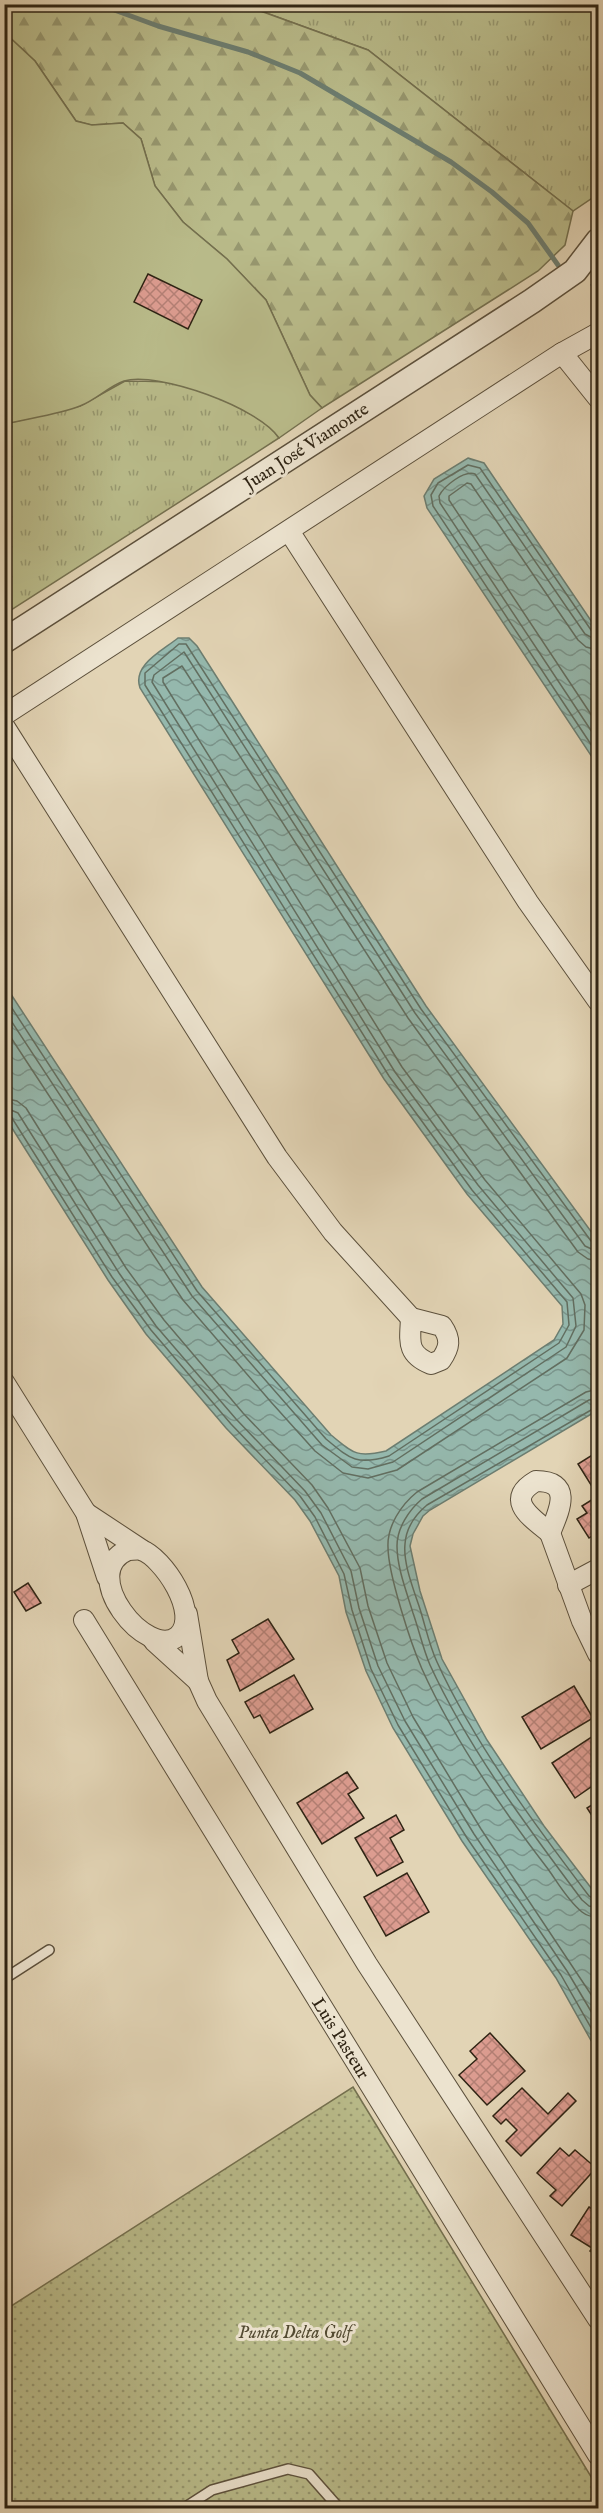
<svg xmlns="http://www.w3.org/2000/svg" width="603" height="2513" viewBox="0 0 603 2513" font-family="'IM FELL English',serif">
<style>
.grass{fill:url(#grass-tufts);stroke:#74704f;stroke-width:1.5}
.forest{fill:url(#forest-firs);stroke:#74704f;stroke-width:1.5}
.park{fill:url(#park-dots);stroke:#74704f;stroke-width:1.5}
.pitch{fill:#b9bb8a;stroke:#74704f;stroke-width:1.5}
.water{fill:url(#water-waves);stroke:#6c7d70;stroke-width:1.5}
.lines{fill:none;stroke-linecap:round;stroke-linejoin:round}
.shore{stroke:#626e60;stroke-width:1.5}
.stream{stroke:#6c7d70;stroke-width:5}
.building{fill:url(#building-cross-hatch);stroke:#2f2414;stroke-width:1.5}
.service-casing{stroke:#5c503c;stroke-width:12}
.minor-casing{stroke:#5c503c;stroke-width:22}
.tertiary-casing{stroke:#5c503c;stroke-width:27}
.service{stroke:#ece3cf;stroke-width:9}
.minor{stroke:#ece3cf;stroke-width:20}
.tertiary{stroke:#ece3cf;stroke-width:24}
.labels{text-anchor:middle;stroke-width:6;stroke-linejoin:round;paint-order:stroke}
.street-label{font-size:18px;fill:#2f2414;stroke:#ece3cf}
.park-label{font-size:18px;font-style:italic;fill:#524a32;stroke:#ece3cf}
</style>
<defs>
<pattern id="grass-tufts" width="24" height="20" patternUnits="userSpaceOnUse" patternTransform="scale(1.5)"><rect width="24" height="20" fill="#b9bb8a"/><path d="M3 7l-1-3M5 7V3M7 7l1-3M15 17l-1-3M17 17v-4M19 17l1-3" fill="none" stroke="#979870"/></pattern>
<pattern id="forest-firs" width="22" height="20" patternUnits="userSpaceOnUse" patternTransform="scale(1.5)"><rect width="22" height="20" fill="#b9bb8a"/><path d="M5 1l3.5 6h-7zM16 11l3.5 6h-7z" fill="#979870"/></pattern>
<pattern id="park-dots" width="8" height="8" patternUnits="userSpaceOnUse" patternTransform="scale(1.5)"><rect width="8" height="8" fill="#b9bb8a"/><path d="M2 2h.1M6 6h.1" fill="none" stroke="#979870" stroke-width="1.8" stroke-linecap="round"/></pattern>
<pattern id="water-waves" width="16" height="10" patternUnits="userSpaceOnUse" patternTransform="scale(1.5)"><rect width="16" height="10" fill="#95b8ad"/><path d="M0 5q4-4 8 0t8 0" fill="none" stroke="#7a958c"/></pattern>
<pattern id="building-cross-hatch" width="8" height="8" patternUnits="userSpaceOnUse" patternTransform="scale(1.5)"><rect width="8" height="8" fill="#dc9c90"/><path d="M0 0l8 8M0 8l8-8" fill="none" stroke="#b37f74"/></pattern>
</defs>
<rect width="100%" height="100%" fill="#e2d4b5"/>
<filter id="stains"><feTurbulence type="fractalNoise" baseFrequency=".00333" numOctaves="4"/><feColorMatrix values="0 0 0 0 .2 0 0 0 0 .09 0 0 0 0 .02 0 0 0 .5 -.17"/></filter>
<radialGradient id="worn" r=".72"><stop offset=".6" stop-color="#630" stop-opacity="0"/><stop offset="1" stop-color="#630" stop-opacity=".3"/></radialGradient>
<g class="grass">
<polygon points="244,5 598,5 598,194 573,211 368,50"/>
<path d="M 125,381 C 140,382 157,380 172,383 C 201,389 263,413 279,438 L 5,614 L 5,424 L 80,406 Z"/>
</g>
<polygon class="forest" points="4,5 244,5 368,50 573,211 565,245 538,271 322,408 310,395 266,300 227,259 183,222 155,186 141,139 123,123 91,125 76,121 35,61 5,33"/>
<polygon class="park" points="353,2087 598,2488 598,2508 5,2508 5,2310"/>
<path class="pitch" d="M 5,33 L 35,61 L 76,121 L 92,125 L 123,123 L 141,139 L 155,186 L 183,222 L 227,259 L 266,300 L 310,395 L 322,408 L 279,438 C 260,408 158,371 124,381 C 109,386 96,400 80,406 C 57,415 29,418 5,424 Z"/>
<g class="water">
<polygon points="468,458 484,463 598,631 598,766 427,508 424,496 434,479"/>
<path d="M 178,638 L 189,638 L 197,646 L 426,1006 L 598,1241 L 598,1410 L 430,1510 L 423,1516 L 413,1534 L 410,1546 L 420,1591 L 442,1659 L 487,1740 L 544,1826 L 598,1897 L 598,2053 L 556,1978 L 462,1841 L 393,1728 L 366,1671 L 346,1612 L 339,1576 L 310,1521 L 295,1500 L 226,1428 L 146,1334 L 108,1280 L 5,1117 L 5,985 L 202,1287 L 331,1435 C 353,1453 356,1458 386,1451 L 554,1340 L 563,1324 L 562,1306 L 467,1194 L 384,1079 L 140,688 C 132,665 162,651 178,638 Z"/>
</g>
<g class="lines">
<g class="shore">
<polyline points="598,633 591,630 480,468 468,465 438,483 431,495 433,506 598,755"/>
<path d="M 598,641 L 585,634 L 475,474 C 464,470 444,486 439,496 L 440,503 L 598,741"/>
<polyline points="598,650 586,647 578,640 471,484 467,483 449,496 449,500 598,725"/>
<path d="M 4,996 L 197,1291 L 326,1439 C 350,1459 357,1466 389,1456 L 559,1343 L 569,1325 L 567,1302 L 472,1190 L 389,1076 L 145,685 L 145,673 L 179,644 L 186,644 L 421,1009 L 591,1241 L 598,1244"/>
<polyline points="4,1010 192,1296 322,1445 352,1467 368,1469 393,1462 566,1347 576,1326 573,1298 478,1185 395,1072 152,682 154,675 184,652 415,1013 585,1246 598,1252"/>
<polyline points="4,1027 183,1300 271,1402 315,1451 343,1473 368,1478 397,1470 567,1358 584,1330 585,1305 581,1294 485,1180 402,1067 163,682 163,678 182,666 408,1018 578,1252 588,1259 598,1261"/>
<polyline points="4,1098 17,1101 26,1108 126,1268 164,1320 243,1413 312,1485 328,1508 360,1568 368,1606 387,1663 413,1717 481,1829 598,2005"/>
<polyline points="4,1107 18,1113 119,1273 156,1326 236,1419 305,1491 321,1513 351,1571 359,1608 378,1666 405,1721 474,1834 567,1971 598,2023"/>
<polyline points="4,1115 12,1118 112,1277 151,1330 231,1424 300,1496 315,1517 344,1574 352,1610 371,1669 398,1725 467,1838 561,1975 598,2040"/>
<path d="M 598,1389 L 586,1392 L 417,1492 C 401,1505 387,1526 388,1547 C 388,1574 411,1644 422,1669 C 454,1740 501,1808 548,1869 C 558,1883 568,1901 582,1912 C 587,1916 592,1917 598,1917"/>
<path d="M 598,1398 L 589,1400 L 422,1499 C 409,1510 397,1528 397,1546 C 397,1568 407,1593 413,1613 C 419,1630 423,1649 430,1665 C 468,1748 528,1828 582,1900 L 589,1906 L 598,1908"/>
<path d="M 598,1406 L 427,1505 C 415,1515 406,1529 405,1544 C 403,1563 413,1588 419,1606 C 425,1624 429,1645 437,1662 C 474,1743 535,1825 589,1896 L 598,1901"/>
</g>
<g class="stream">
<polyline points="98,4 158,26 248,52 300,73 451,162 492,192 528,223 558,265"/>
<polyline points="593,285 598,281"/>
</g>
</g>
<g class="building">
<polygon points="148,274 202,300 188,329 134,302"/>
<polygon points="597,1452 598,1454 598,1532 589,1538 577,1519 587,1513 582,1506 598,1496 578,1464"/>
<polygon points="28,1583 41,1603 26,1611 14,1592"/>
<polygon points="268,1619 294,1659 240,1691 227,1660 239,1653 232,1640"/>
<polygon points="294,1675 313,1709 270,1733 260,1715 254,1718 245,1702"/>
<polygon points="574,1686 593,1718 541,1749 522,1717"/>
<polygon points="596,1734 598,1738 598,1782 575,1798 552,1763"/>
<polygon points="347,1772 358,1788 348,1794 364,1818 322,1844 297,1803"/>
<polygon points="598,1801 598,1825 587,1808"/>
<polygon points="396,1815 404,1830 390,1838 403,1862 377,1876 355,1838"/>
<polygon points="407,1873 429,1912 386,1936 364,1897"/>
<polygon points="490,2033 525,2071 487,2105 459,2075 477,2059 470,2051"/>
<polygon points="522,2088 548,2114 568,2093 576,2101 521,2156 506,2141 517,2130 506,2119 501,2124 493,2116"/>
<polygon points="560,2148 569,2156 575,2150 596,2168 562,2206 550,2196 556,2190 537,2173"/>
<polygon points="589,2207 597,2212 598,2210 598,2256 590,2251 592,2248 571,2235"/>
</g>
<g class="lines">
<g class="service-casing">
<g id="service">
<polyline points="4,1979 49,1950"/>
<polyline points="184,2508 212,2490 288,2469 309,2474 339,2508"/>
</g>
</g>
<g class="minor-casing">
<g id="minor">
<polyline points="562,353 598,398"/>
<polyline points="289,531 528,902 598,1001"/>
<polyline points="4,715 562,353 598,333"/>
<polyline points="4,726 277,1157 333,1232 411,1318"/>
<path d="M 411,1318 L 442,1326 C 451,1339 450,1347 441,1360 L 431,1364 C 406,1354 410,1341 411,1318 Z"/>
<polyline points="4,1382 86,1513 107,1577"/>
<path d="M 536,1481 C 574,1481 559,1511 550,1533 C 532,1518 503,1500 536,1481 Z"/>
<polyline points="86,1513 142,1550"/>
<polyline points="550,1533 582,1621 598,1654"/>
<path d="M 128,1550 C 132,1550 138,1549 141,1550 C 162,1556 202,1615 178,1636 C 148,1662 75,1572 128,1550 Z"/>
<polyline points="568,1585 598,1569"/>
<polyline points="187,1614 198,1681 207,1701 367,1964 598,2319"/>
<polyline points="84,1620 598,2455"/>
<polyline points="154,1641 198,1681"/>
</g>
</g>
<g class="tertiary-casing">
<polyline id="tertiary" points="4,641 532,301 575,271 598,241"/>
</g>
<use href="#service" class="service"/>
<use href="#minor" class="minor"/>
<use href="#tertiary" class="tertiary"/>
</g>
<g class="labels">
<g class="street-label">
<text transform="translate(306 446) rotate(-33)" y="6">Juan José Viamonte</text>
<text transform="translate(341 2038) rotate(58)" y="6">Luis Pasteur</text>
</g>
<g class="park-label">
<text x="295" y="2338">Punta Delta Golf</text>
</g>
</g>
<rect width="603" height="2513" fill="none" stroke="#e2d4b5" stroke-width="24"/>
<rect x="6" y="6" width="591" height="2501" fill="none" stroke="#2f2414" stroke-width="3"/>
<rect x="12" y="12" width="579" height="2489" fill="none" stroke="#2f2414" stroke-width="1.5"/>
<rect width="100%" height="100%" filter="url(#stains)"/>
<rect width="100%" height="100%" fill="url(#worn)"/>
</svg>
